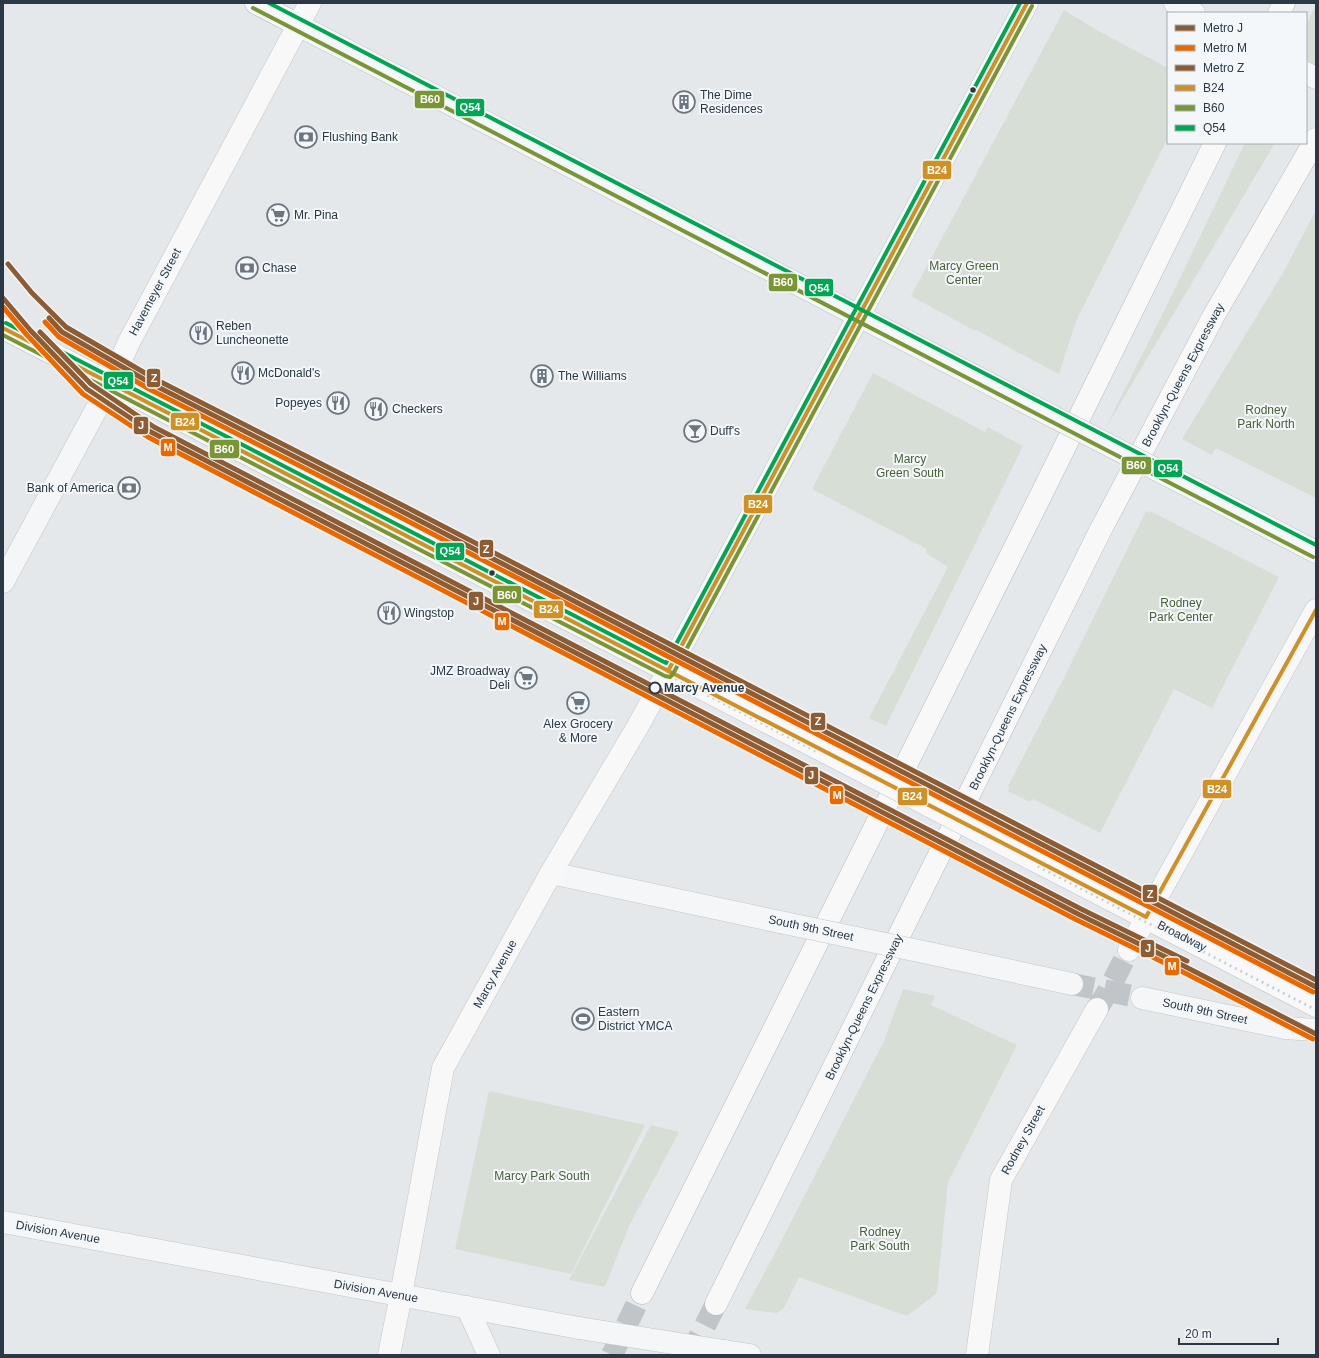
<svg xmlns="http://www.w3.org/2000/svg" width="1319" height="1358" viewBox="0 0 1319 1358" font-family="Helvetica,sans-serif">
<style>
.green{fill:#d7ded5}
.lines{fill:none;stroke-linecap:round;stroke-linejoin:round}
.pedestrian-tunnel{stroke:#c0c5c9;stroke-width:22;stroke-dasharray:22 11;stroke-linecap:butt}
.minor-tunnel{stroke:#c0c5c9;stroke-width:22;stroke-dasharray:22 11;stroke-linecap:butt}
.secondary-tunnel{stroke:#c0c5c9;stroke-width:22;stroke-dasharray:22 11;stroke-linecap:butt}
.motorway-tunnel{stroke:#c0c5c9;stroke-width:22;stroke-dasharray:22 11;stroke-linecap:butt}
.pedestrian-casing{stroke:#c3c6c8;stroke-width:23}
.minor-casing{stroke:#c3c6c8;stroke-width:23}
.tertiary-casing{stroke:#c3c6c8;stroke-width:23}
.secondary-casing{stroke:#c3c6c8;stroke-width:23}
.primary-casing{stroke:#c1c5c8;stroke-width:23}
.motorway-casing{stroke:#b7bbbf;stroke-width:23}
.pedestrian{stroke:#f4f6f7;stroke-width:22}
.minor{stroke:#f4f6f7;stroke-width:22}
.tertiary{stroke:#f4f6f7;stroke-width:22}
.secondary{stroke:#f8f8f8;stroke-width:22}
.primary{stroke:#f8f8f8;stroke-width:22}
.motorway{stroke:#f8f8f8;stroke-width:22}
.rail{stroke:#cdd0d2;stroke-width:3;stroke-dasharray:2 4;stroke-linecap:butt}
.minor-bridge-casing{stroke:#c3c6c8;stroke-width:23;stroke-linecap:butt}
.tertiary-bridge-casing{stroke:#c3c6c8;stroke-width:23;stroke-linecap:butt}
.primary-bridge-casing{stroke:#c1c5c8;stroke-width:23;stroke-linecap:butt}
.minor-bridge{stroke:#f4f6f7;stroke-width:22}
.tertiary-bridge{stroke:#f4f6f7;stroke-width:22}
.primary-bridge{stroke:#f8f8f8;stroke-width:22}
.bus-1-casing{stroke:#f3f7f9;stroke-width:7}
.bus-2-casing{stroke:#f3f7f9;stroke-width:7}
.bus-3-casing{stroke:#f3f7f9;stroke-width:7}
.bus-1{stroke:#d09023;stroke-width:4}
.bus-2{stroke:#799534;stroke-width:4}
.bus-3{stroke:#00a651;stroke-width:4}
.metro-1-casing{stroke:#f3f7f9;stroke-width:8}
.metro-2-casing{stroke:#f3f7f9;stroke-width:8}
.metro-3-casing{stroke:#f3f7f9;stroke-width:8}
.metro-1{stroke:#8e5c33;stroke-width:5}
.metro-2{stroke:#eb6800;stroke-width:5}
.metro-3{stroke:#8e5c33;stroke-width:5}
.bus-dot{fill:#2a3945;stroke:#f3f7f9;stroke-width:1.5}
.stop-dot{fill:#f3f7f9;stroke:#2a3945;stroke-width:2}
.labels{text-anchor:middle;stroke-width:4;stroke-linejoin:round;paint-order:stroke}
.poi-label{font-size:12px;fill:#2a3945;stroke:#f3f7f9;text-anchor:start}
.park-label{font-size:12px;fill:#476137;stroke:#f3f7f9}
.street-label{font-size:12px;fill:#2a3945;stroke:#f3f7f9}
.stop-label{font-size:12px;font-weight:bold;fill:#2a3945;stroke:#f3f7f9;text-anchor:start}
.line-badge{stroke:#f3f7f9;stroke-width:1.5}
.badge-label{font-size:11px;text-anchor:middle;font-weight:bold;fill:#fff}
</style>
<rect width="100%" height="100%" fill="#e5e8ea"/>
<g class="green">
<polygon points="1316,5 1316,71 1306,89 1306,24"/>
<polygon points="1064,10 1100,32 1168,68 1168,138 1077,319 1059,374 976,330 975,331 911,296"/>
<polygon points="1245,143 1275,143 1104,431 1167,305"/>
<polygon points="1316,210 1316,498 1216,448 1212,455 1182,439 1283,273"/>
<polygon points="873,373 985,432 988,427 1023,446 886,726 869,718 948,567 926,553 927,549 812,489"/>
<polygon points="1146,511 1149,513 1150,511 1279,577 1212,708 1174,689 1100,833 1033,799 1030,802 1008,791 1010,787 1008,786 1062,682"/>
<polygon points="903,989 935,996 931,1005 1017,1045 948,1182 937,1293 907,1316 799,1277 784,1308 777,1313 745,1309 773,1257 884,1041"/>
<polygon points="489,1091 645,1125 571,1274 455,1249"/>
<polygon points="651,1125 679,1132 629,1226 605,1287 569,1280"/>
</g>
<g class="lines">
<polyline class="pedestrian-tunnel" points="1108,991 1142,998"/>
<polyline class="minor-tunnel" points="1072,984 1108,991"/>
<polyline class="secondary-tunnel" points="1097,1009 1108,991 1129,950"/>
<g class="motorway-tunnel">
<polyline points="612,1355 642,1293"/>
<polyline points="690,1355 716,1304"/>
</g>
<g class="pedestrian-casing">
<polyline id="pedestrian" points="1142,998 1285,1028 1316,1030"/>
</g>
<g class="minor-casing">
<g id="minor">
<polyline points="1175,3 1194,13"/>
<polyline points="298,25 1017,398"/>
<polyline points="1306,73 1316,78"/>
<polyline points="1202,493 1316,552"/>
<polyline points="3,582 110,384"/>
<polyline points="551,873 780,922"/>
<polyline points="933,954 1072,984"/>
<polyline points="467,1307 489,1355"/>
</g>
</g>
<g class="tertiary-casing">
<g id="tertiary">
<polyline points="3,1222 579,1328"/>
<polyline points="724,1351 750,1355"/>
</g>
</g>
<g class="secondary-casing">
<g id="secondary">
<polyline points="1129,950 1146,917 1316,610"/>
<polyline points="389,1355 401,1295 443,1068 551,873 638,726 668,671 1027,3"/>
<polyline points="977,1355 1001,1180 1097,1009"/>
</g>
</g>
<g class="primary-casing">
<g id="primary">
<polyline points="3,328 827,753"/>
<polyline points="110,384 129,342 310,3"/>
<polyline points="1028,857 1316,1006"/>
</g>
</g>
<g class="motorway-casing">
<g id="motorway">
<polyline points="256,3 298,25"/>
<polyline points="1279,13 1284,3"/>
<polyline points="642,1293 1038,501 1215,143"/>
<polyline points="716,1304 1100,531 1213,317 1316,139"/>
</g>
</g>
<use href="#pedestrian" class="pedestrian"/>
<use href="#minor" class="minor"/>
<use href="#tertiary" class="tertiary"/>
<use href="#secondary" class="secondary"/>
<use href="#primary" class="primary"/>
<use href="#motorway" class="motorway"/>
<polyline class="rail" points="297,483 1316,1010"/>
<g class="minor-bridge-casing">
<g id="minor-bridge">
<polyline points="1017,398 1202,493"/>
<polyline points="780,922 933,954"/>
</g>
</g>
<g class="tertiary-bridge-casing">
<polyline id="tertiary-bridge" points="579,1328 724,1351"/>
</g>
<g class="primary-bridge-casing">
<polyline id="primary-bridge" points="827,753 1028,857"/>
</g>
<use href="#minor-bridge" class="minor-bridge"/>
<use href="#tertiary-bridge" class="tertiary-bridge"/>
<use href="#primary-bridge" class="primary-bridge"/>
<g class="bus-1-casing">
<g id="bus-1">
<polyline points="3,328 1146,917 1316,610"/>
<polyline points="668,671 1027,3"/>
</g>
</g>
<g class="bus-2-casing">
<g id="bus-2">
<polyline points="253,8 1313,557"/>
<polyline points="3,335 665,676 670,677 673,674 1032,6"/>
</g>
</g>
<g class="bus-3-casing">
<g id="bus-3">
<polyline points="269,3 1316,545"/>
<polyline points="6,323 666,663 1020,3"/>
</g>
</g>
<use href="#bus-1" class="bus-1"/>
<use href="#bus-2" class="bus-2"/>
<use href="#bus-3" class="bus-3"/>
<g class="metro-1-casing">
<g id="metro-1">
<polyline points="3,298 31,331 87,389 151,432 1078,914 1184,966 1316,1034"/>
<polyline points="49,318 62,332 154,385 403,512 1316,987"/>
</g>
</g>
<g class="metro-2-casing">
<g id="metro-2">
<polyline points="3,307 27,335 83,394 148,437 1075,919 1181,971 1313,1039"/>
<polyline points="45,322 59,337 151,390 400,517 1313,992"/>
</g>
</g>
<g class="metro-3-casing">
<g id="metro-3">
<polyline points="8,264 32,293 66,327 157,380 406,507 1316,980"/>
<polyline points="40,332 91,384 154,427 1081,909 1187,961"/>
</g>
</g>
<use href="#metro-1" class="metro-1"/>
<use href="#metro-2" class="metro-2"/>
<use href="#metro-3" class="metro-3"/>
</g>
<defs>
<g id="building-ring" transform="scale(1.15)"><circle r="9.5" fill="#f3f7f9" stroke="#6b767f" stroke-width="1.5"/><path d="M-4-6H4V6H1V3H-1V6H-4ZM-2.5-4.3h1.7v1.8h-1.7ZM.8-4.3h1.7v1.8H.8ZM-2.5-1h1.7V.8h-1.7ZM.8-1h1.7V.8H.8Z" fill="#6b767f"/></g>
<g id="bank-ring" transform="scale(1.15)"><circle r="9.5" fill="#f3f7f9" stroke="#6b767f" stroke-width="1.5"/><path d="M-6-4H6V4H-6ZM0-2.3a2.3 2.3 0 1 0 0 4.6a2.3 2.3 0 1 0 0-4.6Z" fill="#6b767f"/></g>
<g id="supermarket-ring" transform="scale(1.15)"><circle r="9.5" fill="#f3f7f9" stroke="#6b767f" stroke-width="1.5"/><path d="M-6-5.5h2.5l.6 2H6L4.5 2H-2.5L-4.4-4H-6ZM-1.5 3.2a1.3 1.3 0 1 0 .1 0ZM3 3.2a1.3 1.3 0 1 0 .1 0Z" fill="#6b767f"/></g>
<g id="restaurant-ring" transform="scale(1.15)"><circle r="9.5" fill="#f3f7f9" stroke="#6b767f" stroke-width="1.5"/><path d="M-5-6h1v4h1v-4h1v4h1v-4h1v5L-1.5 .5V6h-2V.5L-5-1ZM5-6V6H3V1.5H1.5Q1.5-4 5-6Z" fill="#6b767f"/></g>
<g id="bar-ring" transform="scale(1.15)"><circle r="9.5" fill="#f3f7f9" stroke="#6b767f" stroke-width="1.5"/><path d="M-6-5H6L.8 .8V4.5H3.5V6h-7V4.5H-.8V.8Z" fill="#6b767f"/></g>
<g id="stadium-ring" transform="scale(1.15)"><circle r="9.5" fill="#f3f7f9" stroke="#6b767f" stroke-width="1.5"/><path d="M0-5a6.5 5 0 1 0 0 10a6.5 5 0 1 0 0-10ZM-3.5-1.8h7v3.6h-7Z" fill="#6b767f"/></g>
</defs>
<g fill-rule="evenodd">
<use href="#building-ring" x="684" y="102"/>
<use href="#bank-ring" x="306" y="137"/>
<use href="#supermarket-ring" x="278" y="215"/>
<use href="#bank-ring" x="247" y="268"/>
<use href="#restaurant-ring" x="201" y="333"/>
<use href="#restaurant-ring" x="243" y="373"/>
<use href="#building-ring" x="542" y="376"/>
<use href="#restaurant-ring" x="338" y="403"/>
<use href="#restaurant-ring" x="376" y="409"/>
<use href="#bar-ring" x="695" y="431"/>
<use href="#bank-ring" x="129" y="488"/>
<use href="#restaurant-ring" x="389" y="613"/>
<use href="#supermarket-ring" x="526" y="678"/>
<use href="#supermarket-ring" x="578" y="703"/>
<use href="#stadium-ring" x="583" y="1019"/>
</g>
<g class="bus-dot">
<circle cx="973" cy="90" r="3.5"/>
<circle cx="492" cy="573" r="3.5"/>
</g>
<circle class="stop-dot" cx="655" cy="688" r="5.5"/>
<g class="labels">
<g class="poi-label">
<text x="700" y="99">The Dime<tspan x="700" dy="14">Residences</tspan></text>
<text x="322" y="141">Flushing Bank</text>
<text x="294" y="219">Mr. Pina</text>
<text x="262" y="272">Chase</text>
<text x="216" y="330">Reben<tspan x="216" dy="14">Luncheonette</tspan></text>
<text x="258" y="377">McDonald's</text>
<text x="558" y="380">The Williams</text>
<text x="322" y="407" text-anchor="end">Popeyes</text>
<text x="392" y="413">Checkers</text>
<text x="710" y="435">Duff's</text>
<text x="114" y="492" text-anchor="end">Bank of America</text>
<text x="404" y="617">Wingstop</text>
<text x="510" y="675" text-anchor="end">JMZ Broadway<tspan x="510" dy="14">Deli</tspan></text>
<text x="578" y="728" text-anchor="middle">Alex Grocery<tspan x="578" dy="14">&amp; More</tspan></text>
<text x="598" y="1016">Eastern<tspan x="598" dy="14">District YMCA</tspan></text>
</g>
<g class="park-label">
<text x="964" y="270">Marcy Green<tspan x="964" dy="14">Center</tspan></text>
<text x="1266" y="414">Rodney<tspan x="1266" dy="14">Park North</tspan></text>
<text x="910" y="463">Marcy<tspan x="910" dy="14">Green South</tspan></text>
<text x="1181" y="607">Rodney<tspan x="1181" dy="14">Park Center</tspan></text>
<text x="542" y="1180">Marcy Park South</text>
<text x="880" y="1236">Rodney<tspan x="880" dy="14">Park South</tspan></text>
</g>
<g class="street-label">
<text transform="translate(155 292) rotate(-62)" y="4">Havemeyer Street</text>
<text transform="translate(1183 375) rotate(-62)" y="4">Brooklyn-Queens Expressway</text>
<text transform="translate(1008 717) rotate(-64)" y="4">Brooklyn-Queens Expressway</text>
<text transform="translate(811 928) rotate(12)" y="4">South 9th Street</text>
<text transform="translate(1182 936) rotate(27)" y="4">Broadway</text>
<text transform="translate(495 974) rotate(-61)" y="4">Marcy Avenue</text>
<text transform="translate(864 1007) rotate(-64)" y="4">Brooklyn-Queens Expressway</text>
<text transform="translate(1205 1011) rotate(12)" y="4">South 9th Street</text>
<text transform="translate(1023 1140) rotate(-61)" y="4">Rodney Street</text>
<text transform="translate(58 1232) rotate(10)" y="4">Division Avenue</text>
<text transform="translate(376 1291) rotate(10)" y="4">Division Avenue</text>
</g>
<g class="stop-label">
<text x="664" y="692">Marcy Avenue</text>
</g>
</g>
<g class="line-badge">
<rect x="414" y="90" width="31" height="19" rx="4" fill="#799534"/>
<rect x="455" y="98" width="30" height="19" rx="4" fill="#00a651"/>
<rect x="922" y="160" width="30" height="20" rx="4" fill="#d09023"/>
<rect x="768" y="273" width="30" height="19" rx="4" fill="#799534"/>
<rect x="804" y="278" width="30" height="19" rx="4" fill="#00a651"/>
<rect x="146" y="368" width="15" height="20" rx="4" fill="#8e5c33"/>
<rect x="103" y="371" width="31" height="19" rx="4" fill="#00a651"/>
<rect x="170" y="412" width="30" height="19" rx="4" fill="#d09023"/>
<rect x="133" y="416" width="16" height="19" rx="4" fill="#8e5c33"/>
<rect x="160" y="438" width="16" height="19" rx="4" fill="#eb6800"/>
<rect x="209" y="439" width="31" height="20" rx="4" fill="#799534"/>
<rect x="1121" y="456" width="31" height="19" rx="4" fill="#799534"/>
<rect x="1153" y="459" width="30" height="19" rx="4" fill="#00a651"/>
<rect x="743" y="494" width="30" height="20" rx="4" fill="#d09023"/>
<rect x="479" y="539" width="15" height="19" rx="4" fill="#8e5c33"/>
<rect x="435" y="542" width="30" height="19" rx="4" fill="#00a651"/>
<rect x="492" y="585" width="30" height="19" rx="4" fill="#799534"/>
<rect x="468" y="591" width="16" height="20" rx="4" fill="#8e5c33"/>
<rect x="533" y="600" width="31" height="19" rx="4" fill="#d09023"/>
<rect x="494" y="612" width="16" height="19" rx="4" fill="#eb6800"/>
<rect x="810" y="712" width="16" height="19" rx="4" fill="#8e5c33"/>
<rect x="804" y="766" width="15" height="19" rx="4" fill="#8e5c33"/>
<rect x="1202" y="779" width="30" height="20" rx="4" fill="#d09023"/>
<rect x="829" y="785" width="15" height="20" rx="4" fill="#eb6800"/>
<rect x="897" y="787" width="31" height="19" rx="4" fill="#d09023"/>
<rect x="1142" y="884" width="16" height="19" rx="4" fill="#8e5c33"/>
<rect x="1140" y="939" width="15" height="19" rx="4" fill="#8e5c33"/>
<rect x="1164" y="957" width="16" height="19" rx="4" fill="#eb6800"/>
</g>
<g class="badge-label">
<text x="430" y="103">B60</text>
<text x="470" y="111">Q54</text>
<text x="937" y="174">B24</text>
<text x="783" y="286">B60</text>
<text x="819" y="292">Q54</text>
<text x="154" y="382">Z</text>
<text x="118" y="385">Q54</text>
<text x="185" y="426">B24</text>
<text x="141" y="429">J</text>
<text x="168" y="451">M</text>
<text x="224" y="453">B60</text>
<text x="1136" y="469">B60</text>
<text x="1168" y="472">Q54</text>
<text x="758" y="508">B24</text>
<text x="486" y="553">Z</text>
<text x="450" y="555">Q54</text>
<text x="507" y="599">B60</text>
<text x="476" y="605">J</text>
<text x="549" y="613">B24</text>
<text x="502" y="625">M</text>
<text x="818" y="725">Z</text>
<text x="811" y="779">J</text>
<text x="1217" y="793">B24</text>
<text x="837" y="799">M</text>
<text x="912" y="800">B24</text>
<text x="1150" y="898">Z</text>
<text x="1148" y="952">J</text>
<text x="1172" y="970">M</text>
</g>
<rect width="1319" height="1358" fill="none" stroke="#2a3945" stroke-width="8"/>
<rect x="1167" y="12" width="140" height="132" fill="#f3f7f9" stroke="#a3abb1"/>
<rect x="1175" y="25" width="20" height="6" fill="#8e5c33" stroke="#a3abb1"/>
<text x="1203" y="32" font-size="12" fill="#2a3945">Metro J</text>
<rect x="1175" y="45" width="20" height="6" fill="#eb6800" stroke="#a3abb1"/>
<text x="1203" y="52" font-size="12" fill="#2a3945">Metro M</text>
<rect x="1175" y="65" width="20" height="6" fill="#8e5c33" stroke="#a3abb1"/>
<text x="1203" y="72" font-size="12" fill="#2a3945">Metro Z</text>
<rect x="1175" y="85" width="20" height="6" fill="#d09023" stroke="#a3abb1"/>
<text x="1203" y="92" font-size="12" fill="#2a3945">B24</text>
<rect x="1175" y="105" width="20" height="6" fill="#799534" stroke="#a3abb1"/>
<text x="1203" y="112" font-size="12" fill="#2a3945">B60</text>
<rect x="1175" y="125" width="20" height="6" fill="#00a651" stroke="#a3abb1"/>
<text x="1203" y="132" font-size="12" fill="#2a3945">Q54</text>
<path d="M1179 1338v6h99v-6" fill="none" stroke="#2a3945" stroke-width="2"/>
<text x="1185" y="1338" font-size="12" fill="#2a3945" stroke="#f3f7f9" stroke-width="3" paint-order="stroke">20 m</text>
</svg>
